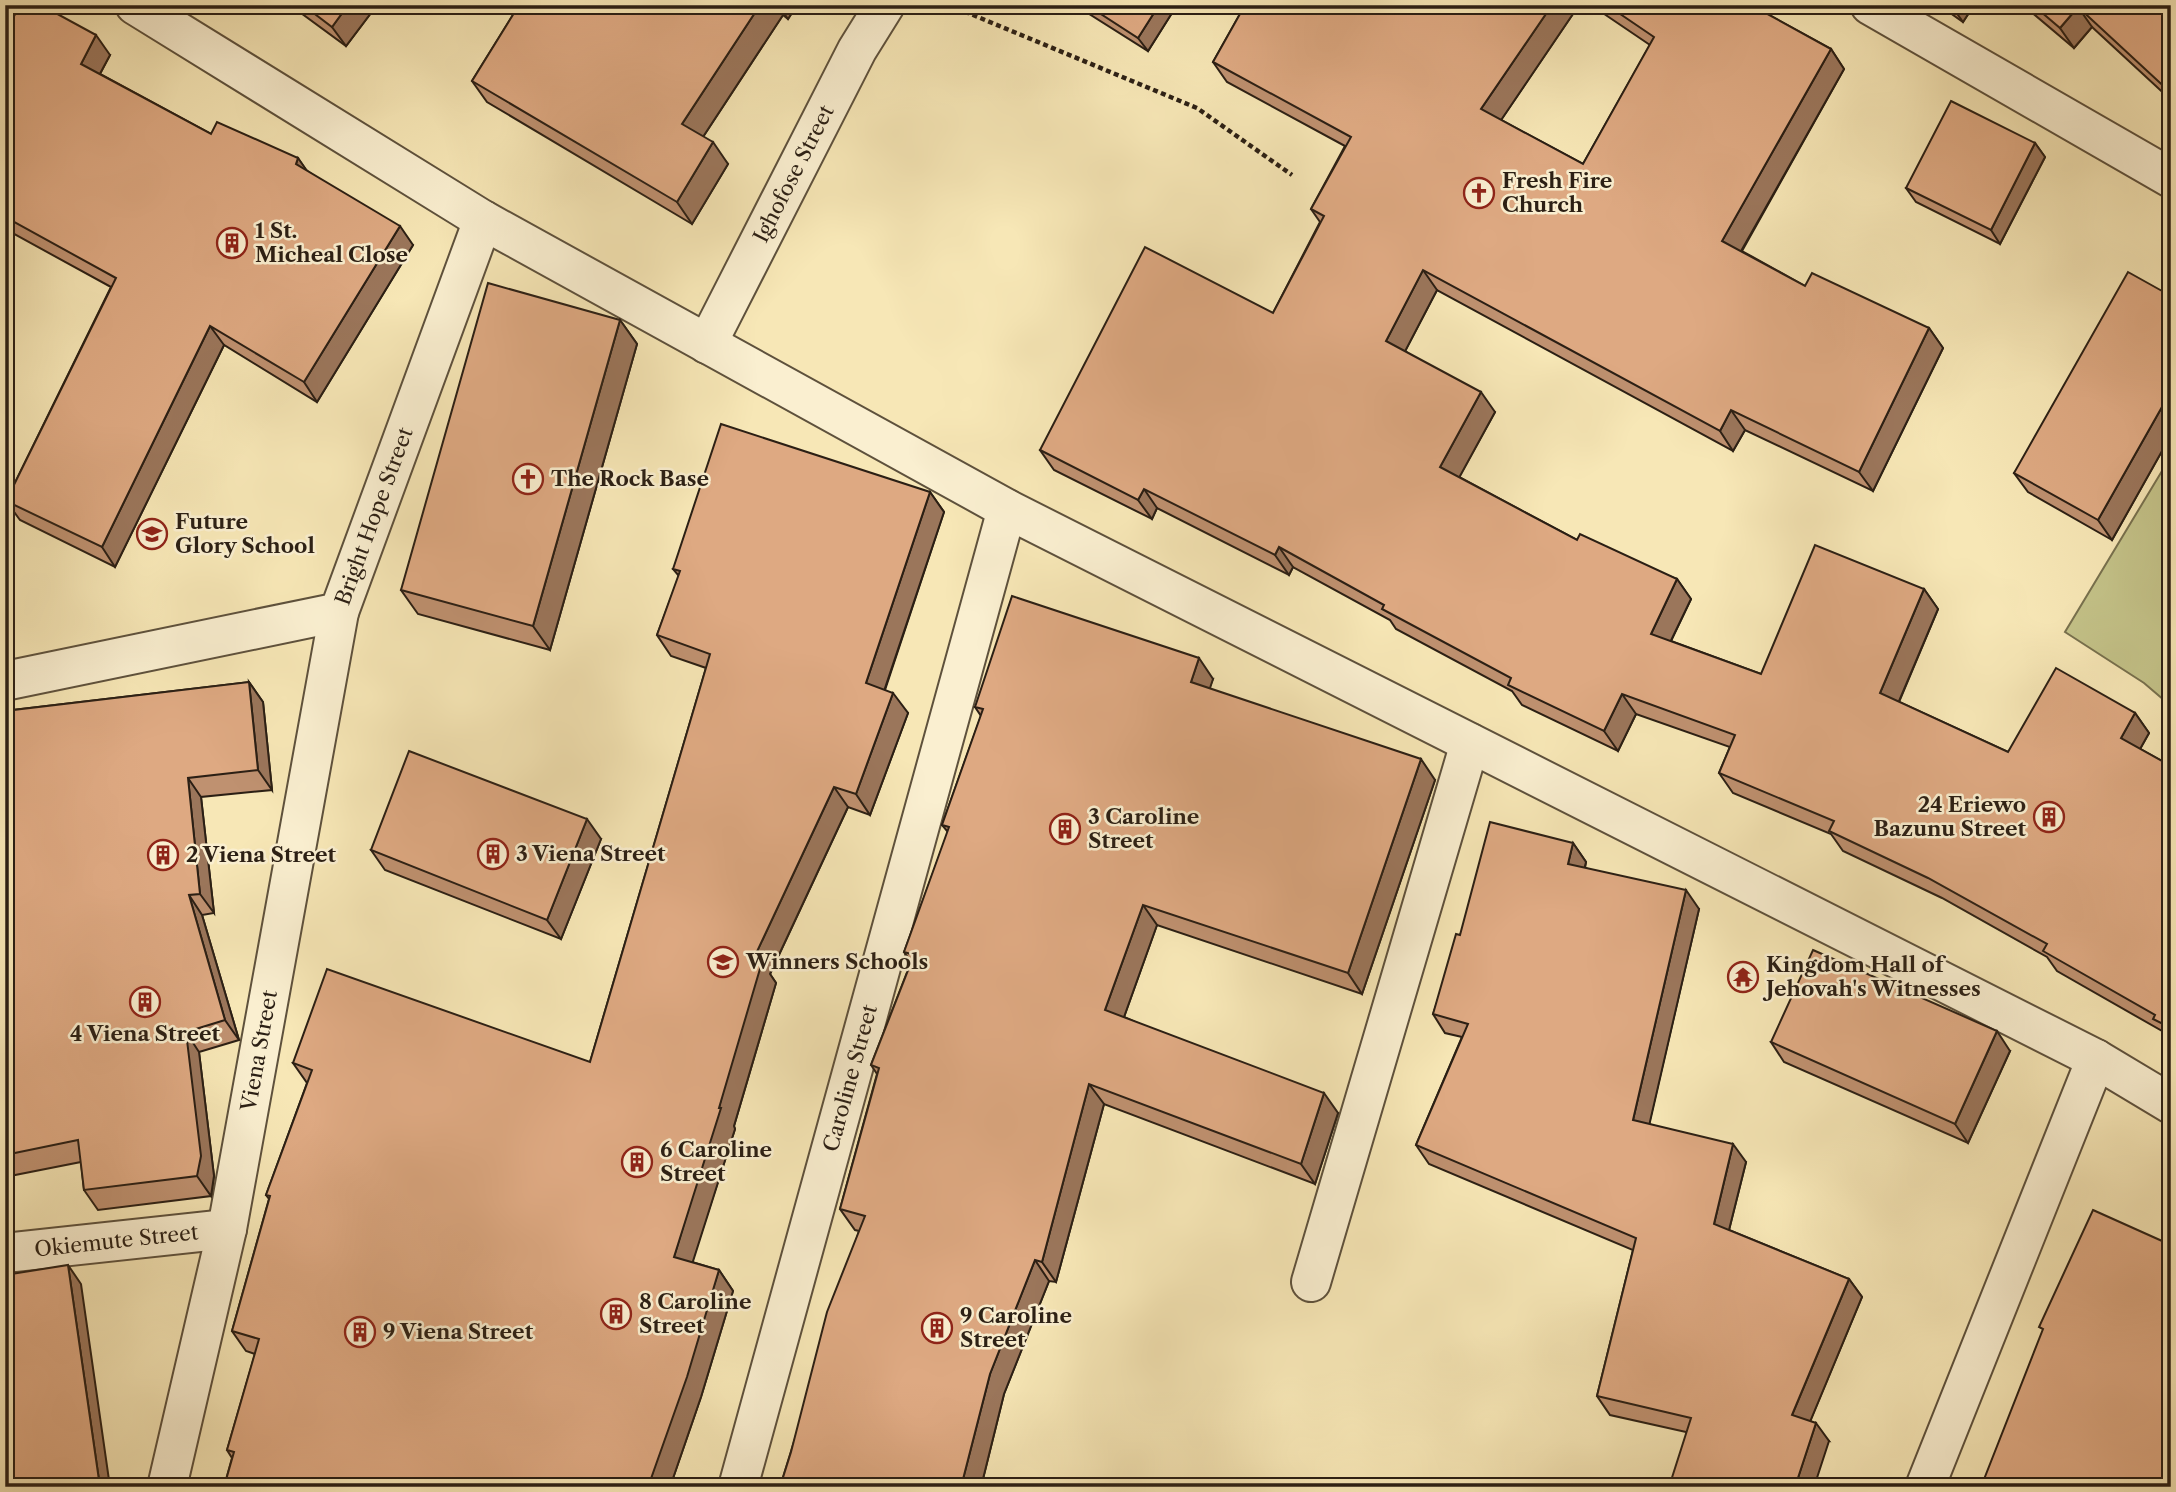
<svg xmlns="http://www.w3.org/2000/svg" width="2176" height="1492" viewBox="0 0 2176 1492" font-family="'Libre Caslon Text',serif">
<style>
.green{fill:#c4c389;stroke:#78714e;stroke-width:2}
.lines{fill:none;stroke-linecap:round;stroke-linejoin:round}
.minor-casing{stroke:#5e513c;stroke-width:42}
.path{stroke:#2b1f14;stroke-width:4.5;stroke-dasharray:5 3.5;stroke-linecap:butt}
.minor{stroke:#faefd0;stroke-width:38}
.wall{fill:#bf9170;stroke:#2b1f14;stroke-width:2}
.shaded-wall{fill:#9b765b;stroke:#2b1f14;stroke-width:2}
.building{fill:#dea982;stroke:#2b1f14;stroke-width:2}
.labels{text-anchor:middle;stroke-width:5;stroke-linejoin:round;paint-order:stroke}
.street-label{font-size:21px;fill:#2b1f14;stroke:#faefd0}
.poi-label{font-size:21px;font-weight:bold;fill:#2b1f14;stroke:#faefd0;text-anchor:start}
</style>
<rect width="100%" height="100%" fill="#f7e7b6"/>
<filter id="stains"><feTurbulence type="fractalNoise" baseFrequency=".00286" numOctaves="4"/><feColorMatrix values="0 0 0 0 .2 0 0 0 0 .09 0 0 0 0 .02 0 0 0 .5 -.17"/></filter>
<radialGradient id="worn" r=".72"><stop offset=".6" stop-color="#630" stop-opacity="0"/><stop offset="1" stop-color="#630" stop-opacity=".3"/></radialGradient>
<polygon class="green" points="2171,456 2171,706 2144,683 2065,632"/>
<g class="lines">
<g class="minor-casing">
<g id="minor">
<polyline points="135,5 483,220 1007,509 2096,1059 2171,1104"/>
<polyline points="1870,5 2171,178"/>
<path id="s1" d="M 707,344 L 857,50 L 885,5"/>
<path id="s2" d="M 5,681 L 339,612 L 483,220"/>
<path id="s3" d="M 5,1253 L 227,1229"/>
<polyline points="1311,1282 1470,743"/>
<path id="s4" d="M 167,1487 L 227,1229 L 339,612"/>
<path id="s5" d="M 738,1487 L 1007,509"/>
<polyline points="1925,1487 2096,1059"/>
</g>
</g>
<polyline class="path" points="949,5 1197,108 1292,175"/>
<use href="#minor" class="minor"/>
</g>
<g class="wall">
<polygon points="290,5 377,5 346,46"/>
<polygon points="519,5 797,5 788,19 783,15 703,137 728,164 692,224 487,102 472,81"/>
<polygon points="1075,5 1177,5 1148,51"/>
<polygon points="1245,5 1579,5 1501,120 1583,164 1650,45 1591,5 1751,5 1831,49 1844,69 1742,251 1805,286 1929,328 1943,348 1873,491 1745,430 1733,451 1437,290 1405,351 1495,412 1459,477 1577,540 1677,579 1691,599 1671,641 1761,674 1924,589 1938,609 1899,702 2008,752 2135,713 2149,733 2140,749 2171,766 2171,1041 2167,1039 2162,1031 2057,971 2047,957 1942,898 1843,851 1831,834 1733,793 1719,773 1730,747 1636,714 1618,751 1522,705 1512,691 1396,629 1390,620 1293,567 1289,575 1157,508 1152,519 1054,470 1040,450 1273,313 1320,222 1311,209 1345,146 1227,82 1213,62"/>
<polygon points="1939,5 1974,5 1963,22"/>
<polygon points="2023,5 2171,5 2171,100 2092,27 2074,48"/>
<polygon points="5,33 110,55 100,74 211,134 298,158 306,170 413,245 317,402 224,345 115,567 20,520 6,501 111,287 5,229"/>
<polygon points="2035,143 2045,157 2000,244 1916,202 1906,188"/>
<polygon points="2171,296 2171,435 2112,540 2028,492 2014,473"/>
<polygon points="620,320 637,344 550,650 418,614 401,590"/>
<polygon points="930,492 944,512 885,690 908,713 870,815 848,807 770,974 776,983 734,1126 735,1129 692,1262 719,1270 733,1291 701,1397 670,1487 224,1487 232,1458 227,1450 255,1354 246,1351 232,1331 269,1199 266,1195 307,1083 293,1063 590,1062 706,668 671,656 657,635 679,576 673,569"/>
<polygon points="1213,679 1209,689 1435,780 1362,994 1157,925 1124,1017 1338,1113 1315,1184 1104,1104 1056,1282 1049,1281 1004,1394 981,1487 780,1487 859,1231 855,1230 840,1209 877,1074 871,1065 911,962 904,952 948,832 942,825 981,716 975,707"/>
<polygon points="249,682 263,702 272,790 201,797 214,913 202,915 239,1040 199,1052 214,1176 211,1196 98,1210 84,1190 81,1162 5,1177 5,711"/>
<polygon points="601,839 561,939 385,870 371,850"/>
<polygon points="1573,843 1586,862 1585,868 1699,909 1649,1124 1746,1162 1729,1230 1849,1279 1862,1297 1810,1421 1829,1441 1686,1432 1610,1415 1597,1396 1633,1250 1429,1164 1416,1145 1462,1037 1445,1033 1433,1014 1460,935"/>
<polygon points="1771,1042 2010,1051 1968,1143 1784,1062"/>
</g>
<g class="shaded-wall">
<polygon points="348,5 377,5 346,46 332,27"/>
<polygon points="760,5 776,5 783,15 697,146 682,124"/>
<polygon points="778,5 797,5 788,19"/>
<polygon points="1159,5 1177,5 1148,51 1138,38"/>
<polygon points="1552,5 1579,5 1495,129 1481,109"/>
<polygon points="1951,5 1974,5 1963,22"/>
<polygon points="2078,7 2092,27 2074,48 2060,28"/>
<polygon points="96,35 110,55 95,83 81,64"/>
<polygon points="1831,49 1844,69 1736,260 1722,241"/>
<polygon points="713,142 728,164 692,224 677,202"/>
<polygon points="2035,143 2045,157 2000,244 1991,230"/>
<polygon points="298,158 312,178 296,164"/>
<polygon points="400,226 413,245 317,402 304,382"/>
<polygon points="1423,270 1437,290 1400,361 1386,341"/>
<polygon points="620,320 637,344 550,650 533,626"/>
<polygon points="210,326 224,345 115,567 102,547"/>
<polygon points="1929,328 1943,348 1873,491 1859,472"/>
<polygon points="2171,391 2171,435 2112,540 2098,520"/>
<polygon points="1481,392 1495,412 1454,487 1440,467"/>
<polygon points="1731,410 1745,430 1733,451 1720,431"/>
<polygon points="1144,489 1157,508 1152,519 1138,500"/>
<polygon points="930,492 944,512 880,703 866,683"/>
<polygon points="1279,547 1293,567 1289,575 1275,555"/>
<polygon points="1677,579 1691,599 1665,653 1651,634"/>
<polygon points="1924,589 1938,609 1894,713 1880,693"/>
<polygon points="1199,658 1213,679 1205,703 1191,682"/>
<polygon points="249,682 263,702 272,790 258,770"/>
<polygon points="893,693 908,713 870,815 856,794"/>
<polygon points="1622,694 1636,714 1618,751 1604,731"/>
<polygon points="2135,713 2149,733 2135,758 2121,738"/>
<polygon points="1421,759 1435,780 1362,994 1348,973"/>
<polygon points="188,778 201,797 214,913 200,894"/>
<polygon points="834,787 848,807 770,974 776,983 734,1126 735,1129 688,1277 674,1257 719,1108 753,960"/>
<polygon points="587,819 601,839 561,939 547,920"/>
<polygon points="1573,843 1586,862 1581,882 1568,864"/>
<polygon points="1686,890 1699,909 1646,1139 1633,1120"/>
<polygon points="189,895 202,915 239,1040 225,1020"/>
<polygon points="1143,905 1157,925 1119,1031 1105,1010"/>
<polygon points="1997,1031 2010,1051 1968,1143 1955,1124"/>
<polygon points="186,1032 199,1052 214,1176 211,1196 197,1176"/>
<polygon points="1089,1084 1104,1104 1056,1282 1042,1262"/>
<polygon points="1324,1093 1338,1113 1315,1184 1301,1164"/>
<polygon points="1733,1144 1746,1162 1726,1242 1714,1224"/>
<polygon points="1035,1260 1049,1281 1004,1394 981,1487 961,1487 990,1374"/>
<polygon points="68,1265 81,1284 110,1487 100,1487"/>
<polygon points="719,1270 733,1291 701,1397 670,1487 648,1487"/>
<polygon points="1849,1279 1862,1297 1805,1434 1792,1415"/>
<polygon points="1816,1423 1829,1441 1814,1487 1795,1487"/>
</g>
<g class="building">
<polygon points="20,5 41,5 96,35 81,64 211,134 217,122 298,158 296,164 400,226 304,382 210,326 102,547 6,501 116,278 5,217 5,33"/>
<polygon points="303,5 348,5 332,27"/>
<polygon points="519,5 760,5 682,124 713,142 677,202 472,81"/>
<polygon points="1087,5 1159,5 1138,38"/>
<polygon points="1245,5 1552,5 1481,109 1583,164 1654,37 1607,5 1751,5 1831,49 1722,241 1805,286 1812,273 1929,328 1859,472 1731,410 1720,431 1423,270 1386,341 1481,392 1440,467 1577,540 1580,534 1677,579 1651,634 1761,674 1815,545 1924,589 1880,693 2008,752 2056,668 2135,713 2121,738 2171,766 2171,1028 2153,1019 2155,1015 2043,951 2047,944 1928,878 1829,831 1834,821 1719,773 1735,735 1622,694 1604,731 1508,685 1511,678 1382,609 1384,605 1279,547 1275,555 1144,489 1138,500 1040,450 1145,247 1273,313 1324,216 1311,209 1351,137 1213,62"/>
<polygon points="2033,5 2171,5 2171,93 2078,7 2060,28"/>
<polygon points="1951,101 2035,143 1991,230 1906,188"/>
<polygon points="2128,272 2171,296 2171,391 2098,520 2014,473"/>
<polygon points="488,283 620,320 533,626 401,590"/>
<polygon points="721,424 930,492 866,683 893,693 856,794 834,787 753,960 762,962 719,1108 721,1108 674,1257 719,1270 687,1377 648,1487 224,1487 234,1452 227,1450 259,1339 232,1331 270,1196 266,1195 312,1070 293,1063 327,969 590,1062 710,654 657,635 680,571 673,569"/>
<polygon points="1012,596 1199,658 1191,682 1421,759 1348,973 1143,905 1105,1010 1324,1093 1301,1164 1089,1084 1042,1262 1035,1260 990,1374 961,1487 780,1487 791,1452 827,1312 865,1216 840,1209 879,1068 871,1065 914,955 904,952 949,827 942,825 983,709 975,707"/>
<polygon points="249,682 258,770 188,778 200,894 189,895 225,1020 186,1032 201,1156 197,1176 84,1190 78,1140 5,1155 5,711"/>
<polygon points="409,751 587,819 547,920 371,850"/>
<polygon points="1490,822 1573,843 1568,864 1686,890 1633,1120 1733,1144 1714,1224 1849,1279 1792,1415 1816,1423 1795,1487 1669,1487 1691,1418 1597,1396 1636,1238 1416,1145 1468,1024 1433,1014 1456,934 1460,935"/>
<polygon points="1813,950 1997,1031 1955,1124 1771,1042"/>
<polygon points="2093,1210 2171,1245 2171,1487 1981,1487 2043,1329 2039,1327"/>
<polygon points="68,1265 100,1487 5,1487 5,1275"/>
</g>
<defs>
<g id="church-ring" transform="scale(1.575)"><circle r="9.5" fill="#faefd0" stroke="#8f2418" stroke-width="1.5"/><path d="M-1.2-6h2.4v3.5h3.3v2.4h-3.3V6h-2.4V-.1h-3.3v-2.4h3.3Z" fill="#8f2418"/></g>
<g id="building-ring" transform="scale(1.575)"><circle r="9.5" fill="#faefd0" stroke="#8f2418" stroke-width="1.5"/><path d="M-4-6H4V6H1V3H-1V6H-4ZM-2.5-4.3h1.7v1.8h-1.7ZM.8-4.3h1.7v1.8H.8ZM-2.5-1h1.7V.8h-1.7ZM.8-1h1.7V.8H.8Z" fill="#8f2418"/></g>
<g id="school-ring" transform="scale(1.575)"><circle r="9.5" fill="#faefd0" stroke="#8f2418" stroke-width="1.5"/><path d="M0-5L7-2L0 1L-7-2ZM-4 1L0 2.5L4 1V4Q0 6-4 4Z" fill="#8f2418"/></g>
<g id="temple-ring" transform="scale(1.575)"><circle r="9.5" fill="#faefd0" stroke="#8f2418" stroke-width="1.5"/><path d="M0-6L5-2H3V0L6.5 2.5H4V6H1.5V3h-3V6H-4V2.5H-6.5L-3 0V-2H-5Z" fill="#8f2418"/></g>
</defs>
<g fill-rule="evenodd">
<use href="#church-ring" x="1479" y="193"/>
<use href="#building-ring" x="232" y="243"/>
<use href="#church-ring" x="528" y="479"/>
<use href="#school-ring" x="152" y="534"/>
<use href="#building-ring" x="2049" y="817"/>
<use href="#building-ring" x="1065" y="829"/>
<use href="#building-ring" x="493" y="854"/>
<use href="#building-ring" x="163" y="855"/>
<use href="#school-ring" x="723" y="962"/>
<use href="#temple-ring" x="1743" y="977"/>
<use href="#building-ring" x="145" y="1002"/>
<use href="#building-ring" x="637" y="1162"/>
<use href="#building-ring" x="616" y="1314"/>
<use href="#building-ring" x="937" y="1328"/>
<use href="#building-ring" x="360" y="1332"/>
</g>
<g class="labels">
<g class="street-label">
<text dy="7" stroke="none"><textPath href="#s1" startOffset="191">Ighofose Street</textPath></text>
<text dy="7" stroke="none"><textPath href="#s2" startOffset="443">Bright Hope Street</textPath></text>
<text dy="7" stroke="none"><textPath href="#s4" startOffset="446">Viena Street</textPath></text>
<text dy="7" stroke="none"><textPath href="#s5" startOffset="424">Caroline Street</textPath></text>
<text dy="7" stroke="none"><textPath href="#s3" startOffset="112">Okiemute Street</textPath></text>
</g>
<g class="poi-label">
<text x="1502" y="188">Fresh Fire<tspan x="1502" dy="24">Church</tspan></text>
<text x="255" y="238">1 St.<tspan x="255" dy="24">Micheal Close</tspan></text>
<text x="551" y="486">The Rock Base</text>
<text x="175" y="529">Future<tspan x="175" dy="24">Glory School</tspan></text>
<text x="2026" y="812" text-anchor="end">24 Eriewo<tspan x="2026" dy="24">Bazunu Street</tspan></text>
<text x="1088" y="824">3 Caroline<tspan x="1088" dy="24">Street</tspan></text>
<text x="516" y="861">3 Viena Street</text>
<text x="186" y="862">2 Viena Street</text>
<text x="746" y="969">Winners Schools</text>
<text x="1766" y="972">Kingdom Hall of<tspan x="1766" dy="24">Jehovah's Witnesses</tspan></text>
<text x="145" y="1041" text-anchor="middle">4 Viena Street</text>
<text x="660" y="1157">6 Caroline<tspan x="660" dy="24">Street</tspan></text>
<text x="639" y="1309">8 Caroline<tspan x="639" dy="24">Street</tspan></text>
<text x="960" y="1323">9 Caroline<tspan x="960" dy="24">Street</tspan></text>
<text x="383" y="1339">9 Viena Street</text>
</g>
</g>
<rect width="2176" height="1492" fill="none" stroke="#f7e7b6" stroke-width="28"/>
<rect x="7" y="7" width="2162" height="1478" fill="none" stroke="#2b1f14" stroke-width="3.5"/>
<rect x="14" y="14" width="2148" height="1464" fill="none" stroke="#2b1f14" stroke-width="2"/>
<rect width="100%" height="100%" filter="url(#stains)"/>
<rect width="100%" height="100%" fill="url(#worn)"/>
</svg>
